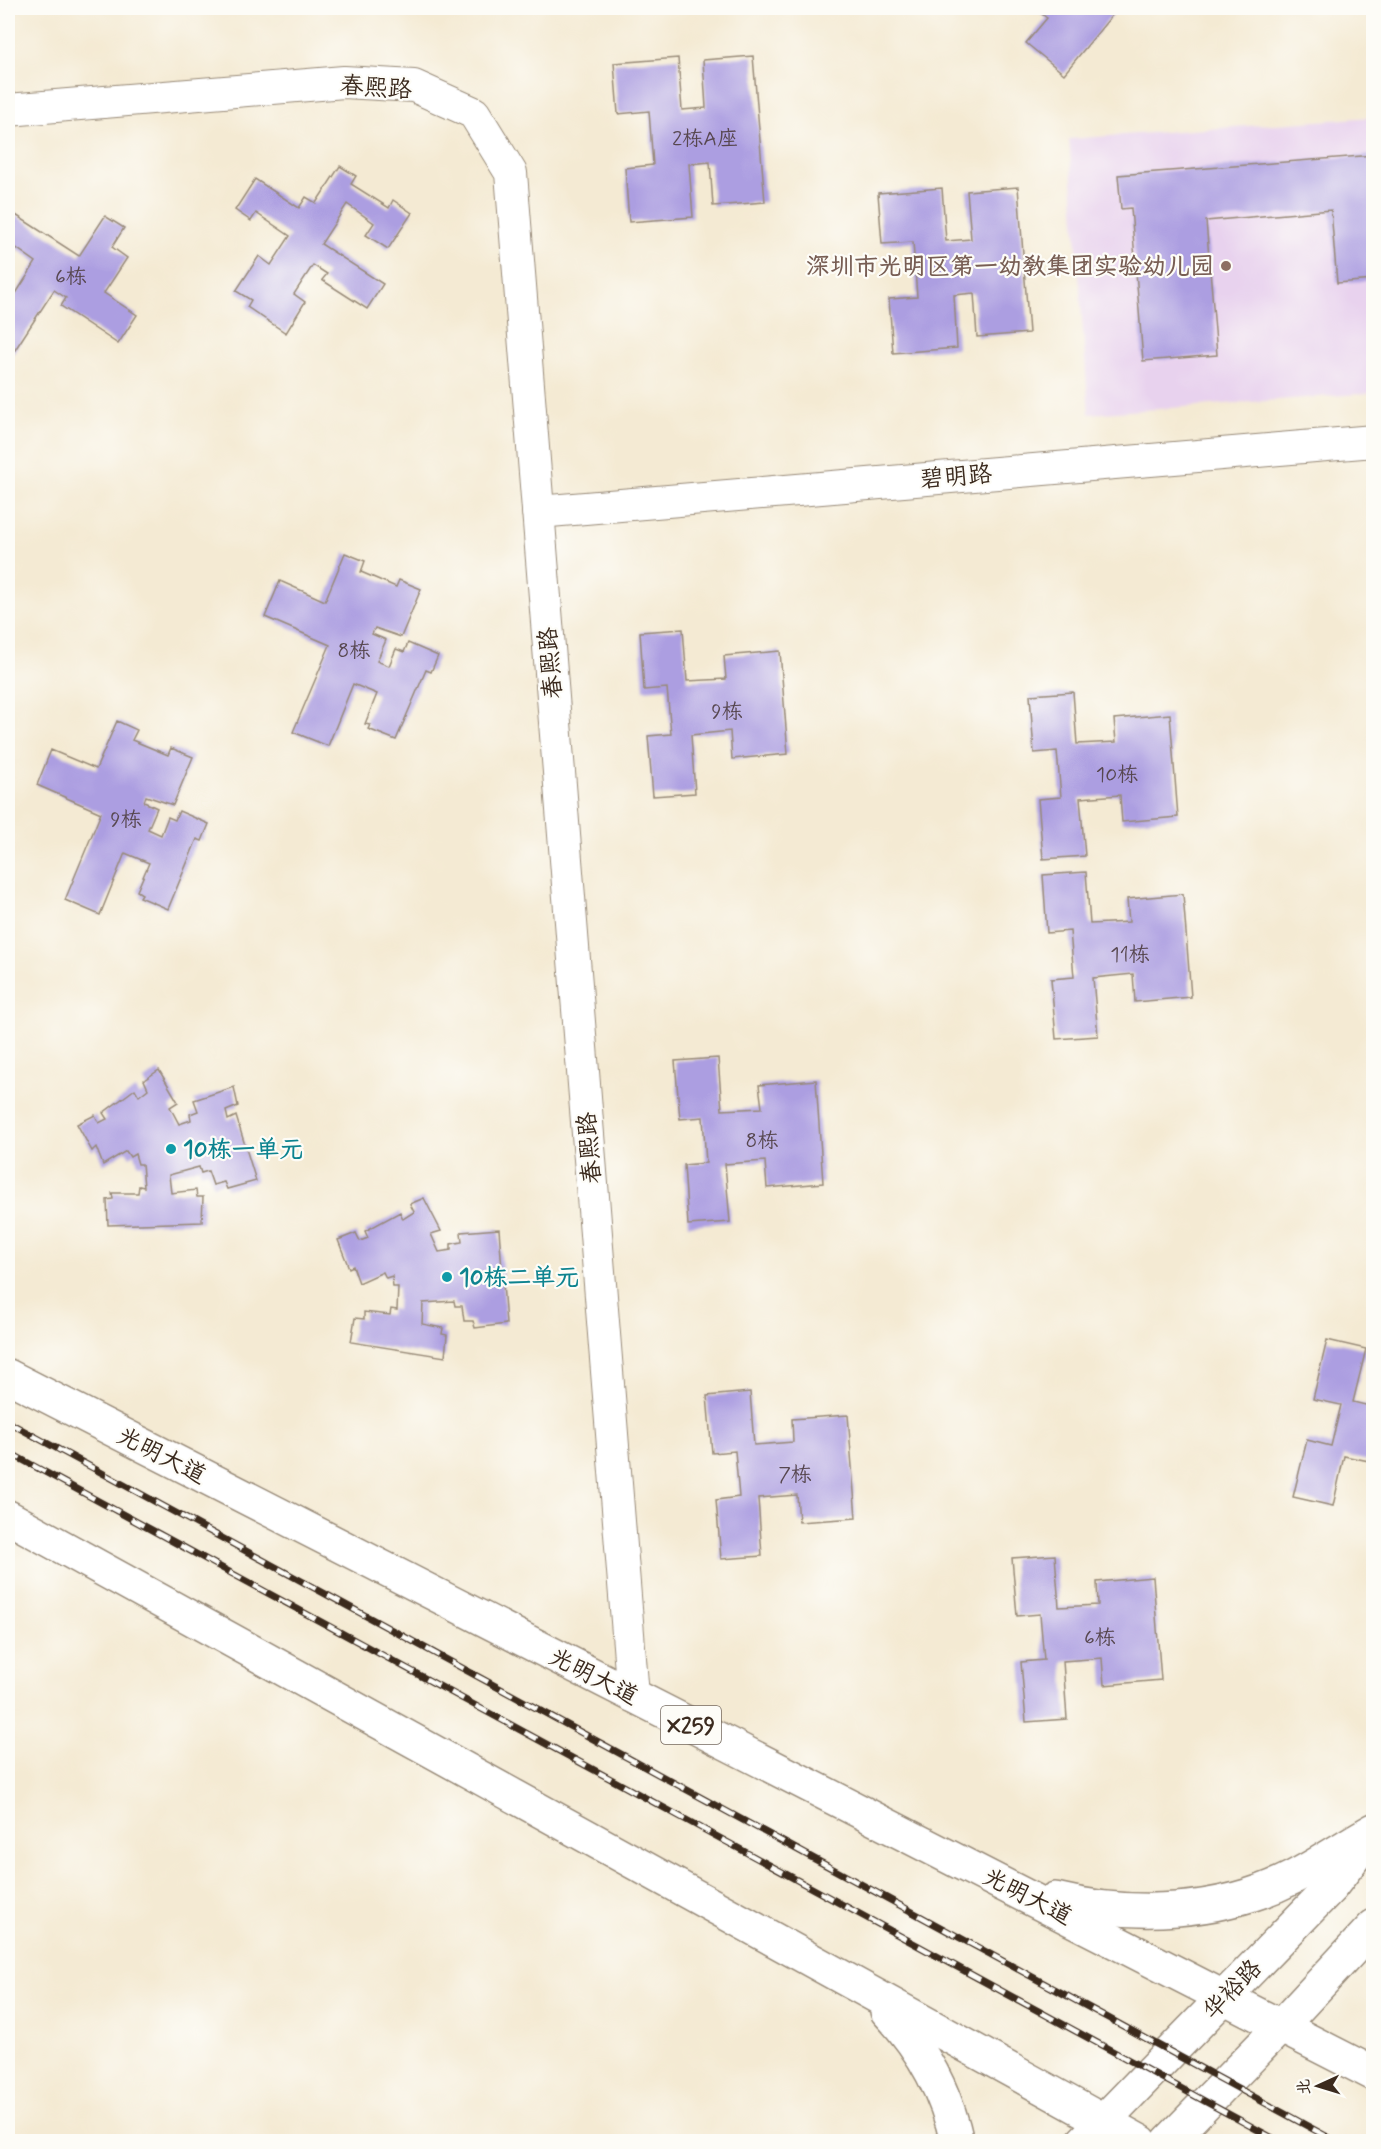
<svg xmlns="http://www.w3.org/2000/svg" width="1381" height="2149" viewBox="0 0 1381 2149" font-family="Mynerve,'LXGW WenKai TC',sans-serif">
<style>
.built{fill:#e8d2ee}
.building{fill:#ac9ee1}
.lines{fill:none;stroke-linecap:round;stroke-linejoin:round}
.street-casing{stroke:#988a78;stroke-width:34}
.secondary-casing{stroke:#988a78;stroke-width:36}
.primary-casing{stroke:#988a78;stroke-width:36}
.street{stroke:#fff;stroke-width:32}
.secondary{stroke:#fff;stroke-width:33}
.primary{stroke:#fff;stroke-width:33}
.rail-casing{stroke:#3b2a1e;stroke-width:7}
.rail{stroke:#fdfcf7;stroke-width:4.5;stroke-dasharray:14;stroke-linecap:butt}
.education-dot{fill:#8d6e63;stroke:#fdfcf7;stroke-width:2}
.culture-dot{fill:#0f9aa8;stroke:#fdfcf7;stroke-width:2}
.labels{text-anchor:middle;stroke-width:4.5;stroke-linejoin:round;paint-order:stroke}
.number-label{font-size:21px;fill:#57474f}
.shield{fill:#fdfcf7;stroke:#75695f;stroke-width:1.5}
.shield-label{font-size:22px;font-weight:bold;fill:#3b2a1e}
.street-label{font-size:24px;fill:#3b2a1e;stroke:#fdfcf7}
.education-label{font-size:24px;font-weight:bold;fill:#785e54;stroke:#fdfcf7;text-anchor:end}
.culture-label{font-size:24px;font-weight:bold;fill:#0d838f;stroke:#fdfcf7;text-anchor:start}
</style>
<rect width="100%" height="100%" fill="#fdfcf7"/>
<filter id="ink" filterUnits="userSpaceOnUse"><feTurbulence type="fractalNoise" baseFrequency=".0167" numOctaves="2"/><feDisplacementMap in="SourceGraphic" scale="12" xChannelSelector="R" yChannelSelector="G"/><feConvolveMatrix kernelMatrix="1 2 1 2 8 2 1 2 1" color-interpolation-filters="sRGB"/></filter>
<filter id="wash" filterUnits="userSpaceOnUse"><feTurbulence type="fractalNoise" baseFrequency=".008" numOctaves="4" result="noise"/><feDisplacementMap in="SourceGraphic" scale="24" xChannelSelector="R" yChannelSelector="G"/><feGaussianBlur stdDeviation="1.35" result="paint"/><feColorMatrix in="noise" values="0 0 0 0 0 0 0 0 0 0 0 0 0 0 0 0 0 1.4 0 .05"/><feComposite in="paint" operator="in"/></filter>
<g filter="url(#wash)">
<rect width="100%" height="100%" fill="#f4ead3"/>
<polygon class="built" points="1373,117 1373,393 1089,414 1069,139"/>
<g id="blocks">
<g class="building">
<polygon points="1034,8 1118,8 1064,74 1026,43 1047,18"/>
<polygon points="753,56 765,202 713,206 710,162 689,164 693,217 629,222 625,168 653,165 649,111 618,114 614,63 678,58 682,110 706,108 703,60"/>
<polygon points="1374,155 1374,280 1337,283 1331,210 1206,221 1217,355 1143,361 1131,208 1121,209 1118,175"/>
<polygon points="340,166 356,176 351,184 389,208 393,200 412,213 388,249 366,235 374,223 347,204 321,244 383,284 367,309 322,280 327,274 313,265 294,294 305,302 286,333 247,307 251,300 236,291 259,256 271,265 290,236 256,213 251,221 235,210 255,179 299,208 306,197 316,203"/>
<polygon points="1018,187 1029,333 977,337 974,293 954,295 957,348 893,353 889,299 917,297 913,242 882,244 878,193 942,188 946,241 971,239 967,191"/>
<polygon points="8,210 79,256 105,216 124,228 112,247 127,258 104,293 137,315 118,344 61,306 66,298 54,290 11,356 8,353 8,306 36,262 8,242"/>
<polygon points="345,553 365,561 361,572 396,587 399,580 421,589 401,637 375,628 372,634 386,640 377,661 389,666 396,649 404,652 408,643 438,656 431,672 426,670 396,740 368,729 370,725 365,724 377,694 353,684 328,746 293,732 330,645 265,617 280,581 325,601"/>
<polygon points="683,629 687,681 726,679 724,656 780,651 788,754 732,759 730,731 691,735 695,793 653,796 648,736 671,734 667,688 644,690 640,632"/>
<polygon points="1073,692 1077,744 1116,742 1114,719 1170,714 1178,817 1122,822 1120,795 1080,798 1085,856 1043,859 1038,799 1061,797 1057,751 1034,753 1030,695"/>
<polygon points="117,721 137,730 132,740 168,755 171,748 193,757 173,805 146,796 144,802 157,808 148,829 161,835 168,817 175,820 179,811 209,824 202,841 197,839 168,909 140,897 142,894 137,891 149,863 125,853 100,915 65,900 101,813 37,785 51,750 96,769"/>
<polygon points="1086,872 1090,924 1129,922 1127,899 1183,894 1191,997 1135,1002 1133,974 1093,978 1098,1036 1056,1039 1051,979 1074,977 1070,931 1047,933 1043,875"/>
<polygon points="718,1058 722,1110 762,1108 759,1085 816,1080 823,1183 767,1188 765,1161 725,1164 730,1222 688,1225 684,1165 706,1163 703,1117 680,1119 675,1061"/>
<polygon points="159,1070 178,1102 170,1107 179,1124 191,1120 190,1114 198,1111 194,1100 234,1087 238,1106 226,1111 228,1120 236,1116 256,1181 227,1189 224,1182 213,1185 208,1171 201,1173 199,1167 169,1175 171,1193 196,1190 197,1197 203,1197 202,1222 108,1225 107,1200 113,1199 112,1193 138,1193 139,1186 144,1187 142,1164 138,1164 135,1154 130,1157 126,1151 103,1165 96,1147 92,1151 77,1124 95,1115 99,1123 107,1119 103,1113 135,1089 139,1096 148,1089 144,1080"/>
<polygon points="424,1198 441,1231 431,1234 439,1252 451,1250 451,1244 462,1242 461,1232 499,1229 506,1324 475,1328 473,1321 464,1321 462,1306 455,1306 454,1301 423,1303 422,1324 443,1328 442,1334 447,1335 445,1357 351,1342 355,1318 364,1319 364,1312 390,1315 391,1309 397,1310 398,1287 393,1287 392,1276 386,1278 383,1272 359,1283 353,1266 349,1268 338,1240 356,1233 360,1241 368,1238 365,1231 400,1212 403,1219 414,1212 410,1204"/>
<polygon points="1327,1340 1366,1349 1353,1402 1374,1407 1374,1462 1344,1456 1333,1506 1293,1497 1307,1440 1331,1446 1341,1405 1313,1399"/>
<polygon points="750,1392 754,1445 793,1442 792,1419 848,1415 856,1518 799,1522 797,1495 758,1498 762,1556 721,1559 716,1500 739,1497 735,1451 712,1453 707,1396"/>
<polygon points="1055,1555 1059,1607 1098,1605 1097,1582 1153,1577 1161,1680 1104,1685 1102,1658 1063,1661 1067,1719 1026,1722 1021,1662 1044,1660 1040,1614 1017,1616 1012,1558"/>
</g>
</g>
</g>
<g filter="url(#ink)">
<use href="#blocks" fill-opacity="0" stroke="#988a78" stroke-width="1.5"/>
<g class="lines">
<g class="street-casing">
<g id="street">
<polyline points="8,110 344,82 414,86 474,113 511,173 633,1696"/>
<polyline points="538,512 1374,441"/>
</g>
</g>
<g class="secondary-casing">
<g id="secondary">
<polyline points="1083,2142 1331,1887 1374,1831"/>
<polyline points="1168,2142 1281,2026 1374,1926"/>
</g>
</g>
<g class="primary-casing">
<g id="primary">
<polyline points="8,1376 1374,2074"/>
<polyline points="8,1517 1141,2142"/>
<path d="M 1055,1899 C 1133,1918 1222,1914 1294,1877 C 1321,1863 1347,1845 1374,1830"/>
<path d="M 887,2011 C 923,2049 946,2091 957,2142"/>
</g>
</g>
<use href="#street" class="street"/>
<use href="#secondary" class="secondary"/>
<use href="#primary" class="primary"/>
<g class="rail-casing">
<g id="rail">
<polyline points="8,1422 1337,2142"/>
<polyline points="8,1452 1280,2142"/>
</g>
</g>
<use href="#rail" class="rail"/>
</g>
</g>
<circle class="education-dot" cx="1226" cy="266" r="6"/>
<g class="culture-dot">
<circle cx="171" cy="1149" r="6"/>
<circle cx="447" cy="1277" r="6"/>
</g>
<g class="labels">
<g class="number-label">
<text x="705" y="145">2栋A座</text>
<text x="71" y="283">6栋</text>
<text x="354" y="657">8栋</text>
<text x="727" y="718">9栋</text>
<text x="1117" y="781">10栋</text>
<text x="126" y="826">9栋</text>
<text x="1130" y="961">11栋</text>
<text x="762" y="1147">8栋</text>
<text x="795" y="1481">7栋</text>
<text x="1100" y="1644">6栋</text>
</g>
<rect class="shield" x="661" y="1706" width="60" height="38" rx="4.5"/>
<g class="shield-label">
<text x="691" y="1733">X259</text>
</g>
<g class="street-label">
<text transform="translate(376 87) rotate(4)" y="8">春熙路</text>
<text transform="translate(956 476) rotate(-5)" y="8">碧明路</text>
<text transform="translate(550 663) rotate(-95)" y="8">春熙路</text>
<text transform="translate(589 1148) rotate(-95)" y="8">春熙路</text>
<text transform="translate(162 1455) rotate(27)" y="8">光明大道</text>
<text transform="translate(594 1676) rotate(27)" y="8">光明大道</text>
<text transform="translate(1028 1896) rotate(27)" y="8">光明大道</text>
<text transform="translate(1232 1989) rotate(-46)" y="8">华裕路</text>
</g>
<g class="education-label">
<text x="1214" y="274">深圳市光明区第一幼教集团实验幼儿园</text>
</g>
<g class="culture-label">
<text x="183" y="1157">10栋一单元</text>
<text x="459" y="1285">10栋二单元</text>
</g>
</g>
<rect width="1381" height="2149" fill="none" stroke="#fdfcf7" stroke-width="30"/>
<g transform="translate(1318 2086) rotate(266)" stroke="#fdfcf7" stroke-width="4.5" paint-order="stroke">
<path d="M0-4.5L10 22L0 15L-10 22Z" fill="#3b2a1e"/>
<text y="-9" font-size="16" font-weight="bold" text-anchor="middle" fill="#3b2a1e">北</text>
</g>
</svg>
